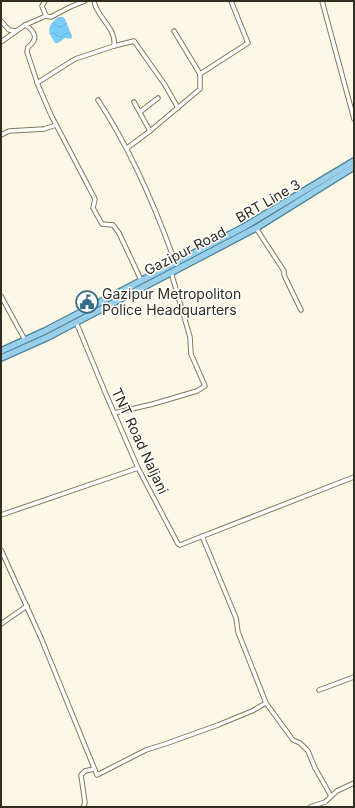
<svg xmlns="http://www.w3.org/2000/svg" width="355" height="808" viewBox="0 0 355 808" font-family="Inter,sans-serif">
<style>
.water{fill:url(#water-waves)}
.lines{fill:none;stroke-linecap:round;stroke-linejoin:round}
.street-casing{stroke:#80785b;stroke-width:5.5}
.primary-casing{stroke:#498299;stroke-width:8}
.street{stroke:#fff;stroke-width:3.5}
.primary{stroke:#9acfe9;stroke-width:5.5}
.labels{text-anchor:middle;stroke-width:3;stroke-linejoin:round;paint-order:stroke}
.street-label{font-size:14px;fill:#302d21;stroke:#fff}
.poi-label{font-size:14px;fill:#302d21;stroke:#fff;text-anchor:start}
</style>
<defs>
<pattern id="water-waves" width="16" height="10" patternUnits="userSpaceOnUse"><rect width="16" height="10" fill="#79cef9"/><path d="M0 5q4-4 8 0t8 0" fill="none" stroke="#69b1d5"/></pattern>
</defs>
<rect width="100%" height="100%" fill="#fdf8e5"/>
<path class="water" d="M 58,17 L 63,17 L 65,19 L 72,36 L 71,39 L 65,38 L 58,43 L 55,43 C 47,31 47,26 58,17 Z"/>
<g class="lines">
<g class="street-casing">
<g id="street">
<polyline points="322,1 354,119"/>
<polyline points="46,16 51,17 70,7 85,1"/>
<polyline points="1,21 9,30 16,31"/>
<path d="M 25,25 C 35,31 39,39 28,47 L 27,52 L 38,85 L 51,115 L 95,199 L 93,208 L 102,224 L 113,225 L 119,233 L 141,280"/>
<polyline points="1,42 25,25 46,16 42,6 45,1"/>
<polyline points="114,46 134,41 165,85 178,108"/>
<polyline points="200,74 248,43 231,1"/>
<path d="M 37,83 L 75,59 L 114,46 C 117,28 96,17 94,1"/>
<path d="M 98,100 C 131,150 155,206 175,262"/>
<polyline points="134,102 150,131"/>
<polyline points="140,112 158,98"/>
<polyline points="1,135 9,131 44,129 56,125"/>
<polyline points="127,148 150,131 200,89 200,74 174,31"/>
<polyline points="256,228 284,271 284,275 301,310"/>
<polyline points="1,296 25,340"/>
<polyline points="76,322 105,392 138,468 178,544 180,545 354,477"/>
<polyline points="114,413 153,404 197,391 205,386 191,354 190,337 171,272"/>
<polyline points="1,515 138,468"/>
<polyline points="202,536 236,618 238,632 266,703 293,740 300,743 308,751 315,768 331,796"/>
<polyline points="1,550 41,638 97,775 146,750 165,744 218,725 252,711 266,703"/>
<polyline points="1,624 27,606"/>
<polyline points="319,690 354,677"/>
<polyline points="83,807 85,803 81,775 85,771 94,769"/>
<polyline points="310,807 325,802 337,791 354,783"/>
</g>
</g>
<g class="primary-casing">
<g id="primary">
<polyline points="1,351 45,331 244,227 354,161"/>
<polyline points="1,358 48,337 256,228 354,167"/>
</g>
</g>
<use href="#street" class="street"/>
<use href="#primary" class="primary"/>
</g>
<defs>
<g id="civic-ring" transform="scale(1.15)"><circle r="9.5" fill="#fff" stroke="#366d88" stroke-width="1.5"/><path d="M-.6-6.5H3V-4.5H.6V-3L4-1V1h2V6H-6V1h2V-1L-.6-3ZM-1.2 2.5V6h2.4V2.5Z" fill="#366d88"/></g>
</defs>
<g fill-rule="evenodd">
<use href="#civic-ring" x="87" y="302"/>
</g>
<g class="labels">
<g class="street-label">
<text transform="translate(268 201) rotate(-30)" y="5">BRT Line 3</text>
<text transform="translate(185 251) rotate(-27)" y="5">Gazipur Road</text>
<text transform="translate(140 441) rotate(65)" y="5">TNT Road Naljani</text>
</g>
<g class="poi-label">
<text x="102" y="299">Gazipur Metropoliton<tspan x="102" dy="16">Police Headquarters</tspan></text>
</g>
</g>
<rect width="355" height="808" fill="none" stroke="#302d21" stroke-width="4"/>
</svg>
